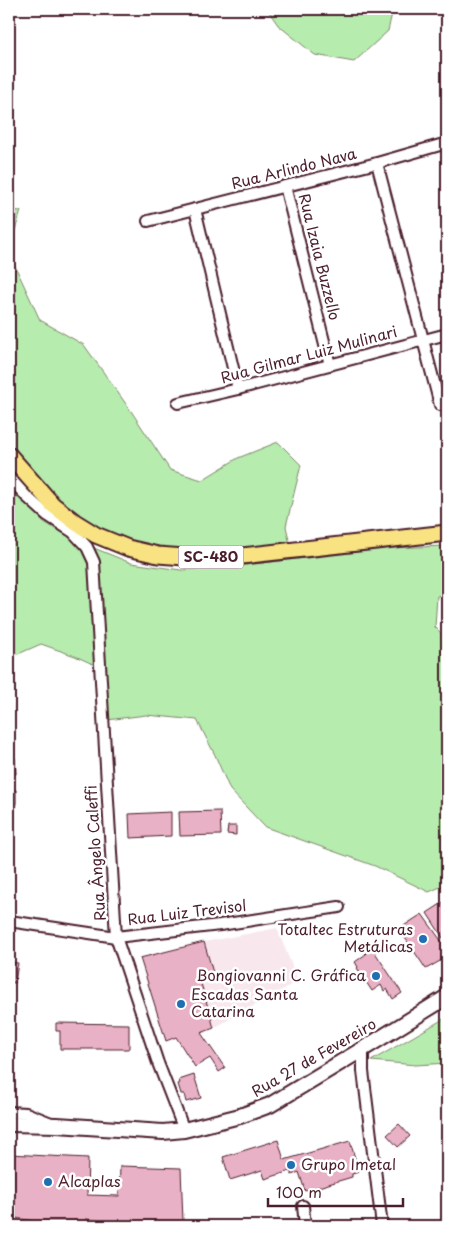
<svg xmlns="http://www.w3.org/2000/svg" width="456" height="1235" viewBox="0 0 456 1235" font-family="'Playpen Sans',sans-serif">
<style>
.built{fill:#f8e8ee}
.green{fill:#b6ecae;stroke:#80866c}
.building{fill:#e9b1c6;stroke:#4a1f2b}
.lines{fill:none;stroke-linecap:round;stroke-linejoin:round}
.minor-casing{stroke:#4a1f2b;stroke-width:14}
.secondary-casing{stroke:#4a1f2b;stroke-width:18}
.primary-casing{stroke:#4a1f2b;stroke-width:19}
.minor{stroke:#fff;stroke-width:10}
.secondary{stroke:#fff;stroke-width:14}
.primary{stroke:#f8e281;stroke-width:15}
.poi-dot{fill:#1f6fb2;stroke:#fff;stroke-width:2}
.labels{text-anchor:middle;stroke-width:5;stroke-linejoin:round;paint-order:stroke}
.shield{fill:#fff;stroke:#80626b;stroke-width:1}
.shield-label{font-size:14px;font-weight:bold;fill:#4a1f2b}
.street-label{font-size:15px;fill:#4a1f2b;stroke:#fff}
.poi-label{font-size:15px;fill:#4a1f2b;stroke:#fff;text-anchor:start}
</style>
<rect width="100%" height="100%" fill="#fff"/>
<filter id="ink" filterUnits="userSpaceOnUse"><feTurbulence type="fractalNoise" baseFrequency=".02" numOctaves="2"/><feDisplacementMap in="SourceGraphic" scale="10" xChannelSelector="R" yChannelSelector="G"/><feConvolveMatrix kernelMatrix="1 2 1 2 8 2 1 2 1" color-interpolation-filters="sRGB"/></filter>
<g filter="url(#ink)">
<polygon class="built" points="277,928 298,981 214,1028 200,980 214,976 204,942"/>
<g class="green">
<polygon points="267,9 393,9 388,31 354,62 315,55 278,25"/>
<polygon points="9,210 21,211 9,250"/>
<polygon points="9,253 40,320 84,345 131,411 170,470 202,480 238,458 278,442 301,465 286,526 290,545 201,552 171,550 135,543 97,529 79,516 59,499 9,445"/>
<polygon points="11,489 24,500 44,522 74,540 131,563 181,570 237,566 387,548 447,546 447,594 437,596 435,627 447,639 447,884 429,892 375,866 265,827 230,790 215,755 197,720 146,715 107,720 104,669 75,656 41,644 9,658 9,491"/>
<polygon points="447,1017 447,1063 416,1065 371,1061"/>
</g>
<g class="building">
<polygon points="9,671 12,710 9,710"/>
<polygon points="9,757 15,758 16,774 9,773"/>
<polygon points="9,789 16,790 16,807 9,806"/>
<polygon points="220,811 221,835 180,836 179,812"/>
<polygon points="171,812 171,836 130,838 129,814"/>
<polygon points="228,826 236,826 236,835 227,834"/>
<polygon points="447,900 447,944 427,913"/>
<polygon points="422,914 447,949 447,957 426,969 399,929"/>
<polygon points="204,942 214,976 200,980 214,1028 201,1033 225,1068 219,1072 210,1058 195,1067 176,1037 166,1041 140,958"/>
<polygon points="372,948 402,993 393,999 387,989 384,991 381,985 372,991 357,968 358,967 355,962 366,954 365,953"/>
<polygon points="9,962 18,963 15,983 9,982"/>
<polygon points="56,1023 129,1024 129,1049 60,1049 60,1031 56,1031"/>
<polygon points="194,1075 201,1098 186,1102 184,1094 181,1094 178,1084 180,1083 179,1080"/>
<polygon points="399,1124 410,1136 398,1147 387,1135"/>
<polygon points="278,1140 284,1160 350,1141 359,1172 352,1174 352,1177 305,1191 299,1172 292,1175 290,1171 265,1179 262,1170 230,1180 223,1157"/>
<polygon points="9,1154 88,1158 87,1195 119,1196 120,1166 181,1168 183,1222 150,1226 113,1226 112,1222 86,1219 86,1226 35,1226 34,1221 9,1217"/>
</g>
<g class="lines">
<g class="minor-casing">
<g id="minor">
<polyline points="377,163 440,405"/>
<polyline points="285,186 330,365"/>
<polyline points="195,209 238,389"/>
<polyline points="148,221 377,163 447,143"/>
<polyline points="178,403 238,389 447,334"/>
<polyline points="9,477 26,496 47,515 73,532 87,547 94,562 116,937 158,1063 184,1130"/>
<polyline points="9,921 116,937 220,925 339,907"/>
<polyline points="363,1049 363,1071 382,1226"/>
<polyline points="9,1112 26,1113 51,1123"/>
<polyline points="303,1206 305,1226"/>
</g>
</g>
<g class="secondary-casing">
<polyline id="secondary" points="9,1124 57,1125 163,1132 184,1130 240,1116 270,1105 363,1049 447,997"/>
</g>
<g class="primary-casing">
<polyline id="primary" points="9,455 53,505 75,522 96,535 128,548 158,555 198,558 242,556 447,533"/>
</g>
<use href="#minor" class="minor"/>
<use href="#secondary" class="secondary"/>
<use href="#primary" class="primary"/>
</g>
</g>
<g class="poi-dot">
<circle cx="423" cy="939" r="5"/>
<circle cx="376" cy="976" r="5"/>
<circle cx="181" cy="1004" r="5"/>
<circle cx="291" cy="1165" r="5"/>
<circle cx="48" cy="1182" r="5"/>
</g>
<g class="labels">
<rect class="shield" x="178.5" y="545.5" width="65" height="23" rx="4"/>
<g class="shield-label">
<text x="211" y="562">SC-480</text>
</g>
<g class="street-label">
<text transform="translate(294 169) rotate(-14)" y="5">Rua Arlindo Nava</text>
<text transform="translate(319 257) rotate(76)" y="5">Rua Izaia Buzzello</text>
<text transform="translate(309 355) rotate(-15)" y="5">Rua Gilmar Luiz Mulinari</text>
<text transform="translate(96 853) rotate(-94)" y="5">Rua Ângelo Caleffi</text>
<text transform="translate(187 913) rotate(-7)" y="5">Rua Luiz Trevisol</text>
<text transform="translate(314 1058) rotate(-30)" y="5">Rua 27 de Fevereiro</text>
</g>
<g class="poi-label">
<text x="413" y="935" text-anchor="end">Totaltec Estruturas<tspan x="413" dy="17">Metálicas</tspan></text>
<text x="366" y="981" text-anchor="end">Bongiovanni C. Gráfica</text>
<text x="191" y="1000">Escadas Santa<tspan x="191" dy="17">Catarina</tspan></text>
<text x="301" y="1170">Grupo Imetal</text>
<text x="58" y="1187">Alcaplas</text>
</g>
</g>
<rect width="456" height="1235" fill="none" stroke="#fff" stroke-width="30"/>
<rect x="15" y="15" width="426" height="1205" fill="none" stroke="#4a1f2b" stroke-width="2" filter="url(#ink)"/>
<path d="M268 1198v8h135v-8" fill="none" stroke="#4a1f2b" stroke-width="2.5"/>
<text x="276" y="1198" font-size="15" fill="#4a1f2b" stroke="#ffffff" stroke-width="4" paint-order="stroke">100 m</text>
</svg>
